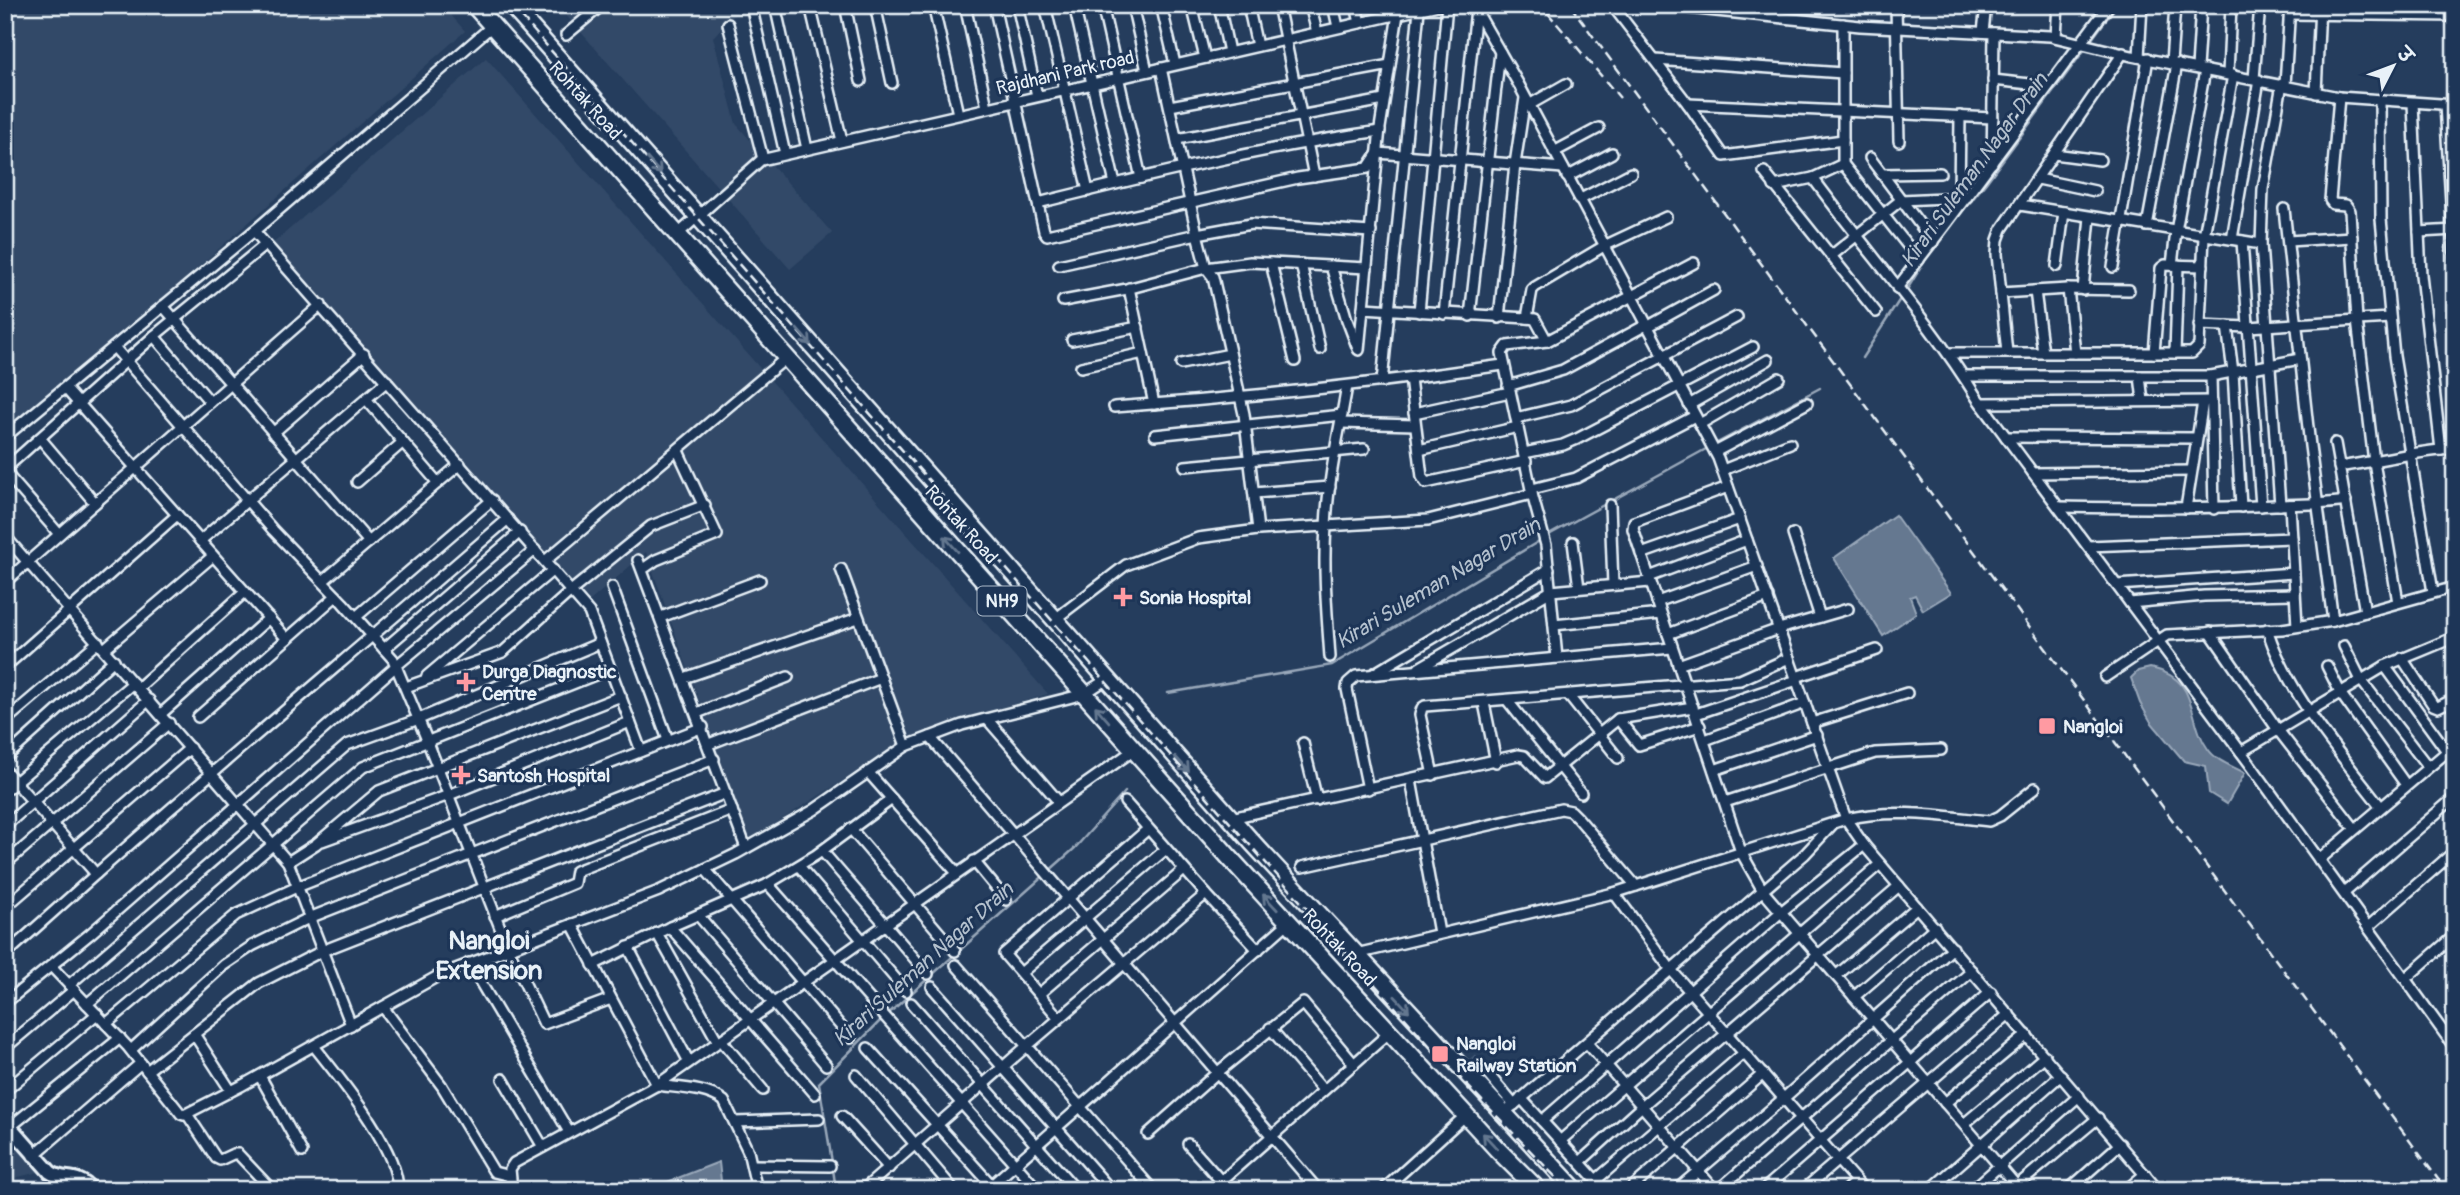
<svg xmlns="http://www.w3.org/2000/svg" width="2460" height="1195" viewBox="0 0 2460 1195" font-family="Pangolin,'Playpen Sans Deva',sans-serif">
<style>
.built{fill:#334a68}
.water{fill:#657890;stroke:#99a8ba;stroke-width:2}
.lines{fill:none;stroke-linecap:round;stroke-linejoin:round}
.stream{stroke:#99a8ba;stroke-width:2.5}
.street-tunnel{stroke:#425874;stroke-width:9;stroke-dasharray:9 4.5;stroke-linecap:butt}
.street-casing{stroke:#e8f1f8;stroke-width:14}
.secondary-casing{stroke:#e8f1f8;stroke-width:18}
.highway-casing{stroke:#e8f1f8;stroke-width:21}
.street{stroke:#1d3557;stroke-width:9}
.secondary{stroke:#1d3557;stroke-width:12}
.highway{stroke:#1d3557;stroke-width:16}
.rail{stroke:#e8f1f8;stroke-width:2.5;stroke-dasharray:10 5;stroke-linecap:butt}
.oneway{stroke:#64778f}
.poi-dot{fill:#ff9aa2;stroke:#1d3557;stroke-width:2.5}
.labels{text-anchor:middle;stroke-width:6;stroke-linejoin:round;paint-order:stroke}
.shield{fill:#1d3557;stroke:#abb9c8;stroke-width:2}
.shield-label{font-size:18px;font-weight:bold;fill:#e8f1f8}
.street-label{font-size:19px;fill:#e8f1f8;stroke:#1d3557}
.poi-label{font-size:19px;font-weight:bold;fill:#e8f1f8;stroke:#1d3557;text-anchor:start}
.water-label{font-size:21px;font-style:italic;fill:#b4c1ce;stroke:#1d3557}
.district-label{font-size:26px;font-weight:bold;fill:#e8f1f8;stroke:#1d3557}
</style>
<rect width="100%" height="100%" fill="#253d5d"/>
<filter id="ink" filterUnits="userSpaceOnUse"><feTurbulence type="fractalNoise" baseFrequency=".0143" numOctaves="2"/><feDisplacementMap in="SourceGraphic" scale="14" xChannelSelector="R" yChannelSelector="G"/><feConvolveMatrix kernelMatrix="1 2 1 2 8 2 1 2 1" color-interpolation-filters="sRGB"/></filter>
<g filter="url(#ink)">
<g class="built">
<polygon points="5,5 442,5 465,31 5,438"/>
<polygon points="557,5 744,5 713,37 736,124 832,233 790,269"/>
<polygon points="486,58 1048,694 915,735 749,840 646,552 590,601 269,247"/>
<polygon points="5,1126 42,1171 6,1180 15,1190 5,1190"/>
</g>
<g class="water">
<polygon points="1895,515 1951,593 1923,610 1915,595 1910,597 1916,613 1883,636 1834,558"/>
<path d="M 2150,668 C 2201,678 2186,719 2208,749 C 2216,761 2232,766 2245,773 L 2227,804 L 2209,793 L 2206,766 L 2184,761 L 2151,722 L 2140,703 L 2131,678 L 2138,671 Z"/>
<polygon points="719,1162 722,1190 647,1190"/>
</g>
<g class="lines">
<g class="stream">
<polyline points="2089,43 2117,5"/>
<polyline points="1938,241 1985,184 2085,49"/>
<polyline points="1906,291 1934,246"/>
<polyline points="1862,358 1902,296"/>
<polyline points="1717,443 1820,388"/>
<polyline points="1547,536 1706,449"/>
<polyline points="1168,693 1332,665 1541,540"/>
<polyline points="888,1014 1075,848 1125,792"/>
<polyline points="832,1162 819,1083 883,1018"/>
<polyline points="833,1169 836,1190"/>
</g>
<polyline class="street-tunnel" points="1472,1057 1489,1075"/>
<g class="street-casing">
<g id="street">
<polyline points="751,5 785,154"/>
<polyline points="775,5 807,149"/>
<polyline points="810,5 842,141"/>
<polyline points="845,5 861,81"/>
<polyline points="875,5 892,83"/>
<polyline points="933,5 958,114"/>
<polyline points="965,5 987,107"/>
<polyline points="994,5 1044,231 1047,235 1298,178 1368,168 1378,153 1563,168"/>
<polyline points="1017,5 1037,96"/>
<polyline points="1045,5 1088,191"/>
<polyline points="1074,5 1115,184"/>
<polyline points="1102,5 1141,178"/>
<polyline points="1132,5 1147,71"/>
<polyline points="1161,5 1175,64"/>
<polyline points="1192,5 1205,58"/>
<polyline points="1219,5 1229,52"/>
<polyline points="1248,5 1257,46"/>
<polyline points="1278,5 1314,176"/>
<polyline points="1310,5 1317,32"/>
<polyline points="1333,5 1338,27"/>
<polyline points="1356,5 1360,23"/>
<polyline points="1385,5 1388,16"/>
<polyline points="1473,5 1519,85 1718,458 1846,819 1864,845 2158,1190"/>
<polyline points="1612,5 1688,104 1724,156 1843,140"/>
<polyline points="1658,5 1860,26 2050,36 2132,56 2339,97 2455,105"/>
<polyline points="1896,5 1899,141"/>
<polyline points="2289,14 2455,16"/>
<polyline points="728,24 763,159"/>
<polyline points="1843,24 1843,164 1919,260"/>
<polyline points="1983,32 1986,5"/>
<polyline points="566,35 602,5"/>
<polyline points="2056,37 2058,5"/>
<polyline points="2139,57 2142,5"/>
<polyline points="1655,60 1843,73"/>
<polyline points="2171,63 2175,5"/>
<polyline points="1161,68 1197,234 1206,268 1213,277 1244,414 1258,530"/>
<polyline points="2197,68 2201,5"/>
<polyline points="2228,74 2231,5"/>
<polyline points="2254,79 2260,5"/>
<polyline points="1993,80 2039,85"/>
<polyline points="2285,85 2290,5"/>
<polyline points="2316,93 2320,5"/>
<polyline points="2339,97 2330,200 2333,204 2346,205 2350,211 2357,320 2374,462 2398,602"/>
<polyline points="2380,101 2381,219 2394,356 2433,592"/>
<polyline points="1688,104 1993,118"/>
<polyline points="1529,105 1566,84"/>
<polyline points="2445,105 2455,267"/>
<polyline points="1170,106 1390,65"/>
<polyline points="1177,139 1384,100"/>
<polyline points="1554,152 1599,128"/>
<polyline points="2054,154 2100,160"/>
<polyline points="1870,158 1933,242"/>
<polyline points="1992,163 1994,33"/>
<polyline points="1764,172 1876,312"/>
<polyline points="1882,174 1940,173"/>
<polyline points="1567,177 1612,153"/>
<polyline points="1813,178 1843,164"/>
<polyline points="2038,179 2095,191"/>
<path d="M 1774,186 L 1813,178 C 1867,252 1929,320 1977,398 L 2250,764 L 2455,1048"/>
<polyline points="1959,197 1960,116"/>
<polyline points="1579,200 1631,173"/>
<path d="M 1038,203 C 1151,175 1264,147 1380,131"/>
<polyline points="2020,205 2261,244"/>
<polyline points="2284,209 2310,446 2333,621"/>
<polyline points="2147,226 2177,64"/>
<polyline points="254,231 589,612 641,751"/>
<polyline points="2419,232 2455,230"/>
<polyline points="677,235 761,160 1438,5"/>
<polyline points="2232,239 2259,80"/>
<polyline points="2242,241 2261,506"/>
<polyline points="2288,241 2352,237"/>
<polyline points="1831,256 1901,200 1967,197"/>
<polyline points="1271,263 1295,361"/>
<polyline points="1301,264 1320,349"/>
<polyline points="1059,265 1197,234 1251,224 1371,232"/>
<polyline points="2172,265 2176,231 2205,70"/>
<polyline points="1331,266 1347,320 1358,349"/>
<polyline points="2057,266 2064,212"/>
<polyline points="2113,267 2148,58"/>
<polyline points="1129,288 1154,404"/>
<polyline points="1897,288 1946,224 2109,5"/>
<polyline points="2068,289 2075,353"/>
<polyline points="2083,290 2090,217"/>
<polyline points="2035,291 2043,353"/>
<polyline points="2001,293 2068,289 2129,290"/>
<polyline points="1063,301 1127,289 1206,268 1250,262 1367,268"/>
<polyline points="163,306 369,542"/>
<polyline points="1363,308 1380,128 1398,14"/>
<polyline points="1419,312 1447,5"/>
<polyline points="1444,314 1476,9"/>
<polyline points="1470,316 1500,52"/>
<polyline points="1499,318 1515,164 1525,98"/>
<polyline points="1527,318 1535,319 1547,341"/>
<polyline points="2199,325 2248,327 2390,318"/>
<polyline points="2227,326 2233,372 2241,507"/>
<polyline points="1647,327 1714,290"/>
<polyline points="154,336 210,402"/>
<polyline points="1072,340 1138,327"/>
<polyline points="114,347 273,530 343,603 393,659 427,740 508,948 544,1024 611,999"/>
<polyline points="1359,350 1363,308 1527,318 1532,290 1535,287 1604,246 1666,217"/>
<polyline points="1949,353 2192,353 2199,346 2204,236 2233,75"/>
<polyline points="2007,353 1997,254 1998,240 2002,229 2123,53"/>
<polyline points="2154,353 2161,268 2165,265 2203,266"/>
<polyline points="2175,353 2178,265"/>
<polyline points="1181,364 1230,354"/>
<polyline points="1081,367 1143,353"/>
<polyline points="1964,376 2140,376"/>
<polyline points="1410,378 1422,477 1426,483 1526,461"/>
<polyline points="1382,382 1419,10"/>
<polyline points="1508,386 1563,370 1646,325"/>
<polyline points="65,388 287,639"/>
<polyline points="366,399 438,483"/>
<polyline points="2143,401 2140,376 2211,376"/>
<polyline points="1981,403 2212,401"/>
<polyline points="1689,405 1768,360"/>
<path d="M 1114,407 C 1244,398 1373,384 1503,365"/>
<polyline points="1414,413 1510,392"/>
<polyline points="1516,418 1571,405 1737,317"/>
<polyline points="1341,423 1415,425"/>
<polyline points="1700,424 1779,378"/>
<polyline points="273,433 364,354"/>
<polyline points="1155,435 1342,415"/>
<polyline points="5,437 260,226 492,26"/>
<polyline points="2006,437 2196,438"/>
<polyline points="40,438 95,503"/>
<polyline points="2335,443 2365,612"/>
<polyline points="1419,450 1518,427"/>
<polyline points="2441,450 2455,448"/>
<polyline points="1715,452 1807,403"/>
<polyline points="1524,453 1563,445 1577,439 1753,347"/>
<polyline points="1185,466 1364,449"/>
<path d="M 2339,467 C 2374,462 2407,453 2441,450 L 2421,275 L 2413,103"/>
<polyline points="5,469 154,336 265,245"/>
<polyline points="1723,470 1790,443"/>
<polyline points="5,472 59,534"/>
<polyline points="2033,473 2191,471"/>
<polyline points="357,482 403,442"/>
<polyline points="1728,487 1637,521 1634,522 1633,529 1741,852 1763,891 2020,1190"/>
<polyline points="1532,489 1576,478 1695,416"/>
<polyline points="1254,493 1330,487"/>
<polyline points="1610,505 1613,585"/>
<polyline points="2280,505 2261,244 2263,189 2282,84"/>
<polyline points="2290,505 2297,626"/>
<path d="M 2059,507 C 2131,508 2203,509 2275,505 C 2299,504 2322,505 2346,501"/>
<polyline points="2186,508 2203,402"/>
<polyline points="2214,509 2211,376 2300,359"/>
<polyline points="1793,534 1820,617"/>
<polyline points="5,536 288,862 351,1025"/>
<polyline points="200,541 387,381"/>
<polyline points="1573,542 1579,588"/>
<polyline points="2088,546 2292,538"/>
<polyline points="1641,554 1740,519"/>
<polyline points="638,560 746,848"/>
<polyline points="545,561 786,358"/>
<polyline points="643,569 656,560 717,535 678,451"/>
<polyline points="841,569 906,746"/>
<polyline points="1649,577 1747,540"/>
<polyline points="323,581 460,464"/>
<polyline points="5,582 321,305"/>
<polyline points="2117,585 2294,573"/>
<polyline points="612,587 668,740"/>
<polyline points="1657,602 1757,566"/>
<polyline points="2130,603 2204,596 2295,594"/>
<polyline points="356,617 492,500"/>
<polyline points="661,617 760,580"/>
<polyline points="1054,620 1126,565 1198,538 1258,530 1428,520 1532,494"/>
<polyline points="1554,625 1661,614"/>
<path d="M 2267,629 C 2289,696 2339,752 2381,807"/>
<polyline points="2210,632 2278,730 2355,829"/>
<polyline points="1668,634 1768,597"/>
<polyline points="2344,646 2361,680 2428,767"/>
<polyline points="104,649 213,556"/>
<polyline points="384,649 520,532"/>
<path d="M 1330,657 C 1327,614 1323,570 1326,526 C 1328,479 1339,433 1347,386"/>
<polyline points="1557,658 1546,545 1532,494 1502,353 1507,346 1547,341 1694,263"/>
<polyline points="2402,658 2433,705 2438,707 2448,702 2455,709"/>
<polyline points="1678,665 1779,629 1848,609"/>
<polyline points="2327,666 2341,694 2406,785"/>
<polyline points="2385,666 2447,751"/>
<polyline points="5,667 177,515"/>
<polyline points="1419,668 1551,591 1650,582"/>
<polyline points="1373,674 1549,569"/>
<polyline points="427,676 553,570"/>
<polyline points="1796,677 1877,650"/>
<polyline points="2105,677 2167,635 2282,629 2333,621 2455,587"/>
<polyline points="684,678 858,618"/>
<polyline points="406,687 503,652 571,591 651,526 705,505"/>
<polyline points="138,688 245,592"/>
<polyline points="1568,695 1618,758"/>
<polyline points="1507,700 1581,793"/>
<polyline points="1484,703 1496,762"/>
<polyline points="697,713 788,677"/>
<polyline points="161,714 269,618"/>
<polyline points="1696,714 1797,680"/>
<polyline points="198,717 336,596"/>
<polyline points="987,719 1059,802"/>
<polyline points="1618,719 1639,745 1700,726"/>
<polyline points="5,721 98,642"/>
<polyline points="1812,723 1907,693"/>
<polyline points="930,737 1318,1190"/>
<polyline points="1705,740 1805,703"/>
<polyline points="1303,743 1317,800"/>
<polyline points="709,744 881,678"/>
<polyline points="2241,752 2385,666 2455,637"/>
<polyline points="5,758 114,660"/>
<polyline points="5,770 96,874 5,955"/>
<polyline points="1714,770 1817,735"/>
<polyline points="868,772 957,873"/>
<polyline points="1433,775 1420,715 1422,708 1425,706 1740,680 1789,658"/>
<polyline points="1411,780 1439,933"/>
<polyline points="1368,789 1347,689 1348,683 1356,676 1672,648"/>
<polyline points="5,791 133,683"/>
<polyline points="1125,802 1206,894"/>
<polyline points="1725,802 1875,753 1941,750"/>
<polyline points="1231,818 1518,755 1524,756 1545,778 1618,719 1693,707"/>
<polyline points="5,826 149,700"/>
<polyline points="851,829 955,951"/>
<polyline points="322,841 449,795 630,722"/>
<polyline points="822,851 928,974"/>
<polyline points="2319,860 2455,745"/>
<polyline points="974,861 1006,900"/>
<polyline points="288,862 316,844 379,791 621,696"/>
<polyline points="5,864 169,723"/>
<polyline points="799,866 906,991"/>
<polyline points="1302,867 1561,809 1571,811 1578,818 1636,886"/>
<polyline points="705,869 851,1038"/>
<path d="M 96,874 C 232,754 371,638 508,519"/>
<polyline points="768,884 1038,1190"/>
<polyline points="1614,893 1672,971 1864,1190"/>
<polyline points="2344,893 2455,797"/>
<polyline points="10,903 190,748"/>
<polyline points="698,915 826,1065"/>
<polyline points="495,916 574,883 576,871 732,810"/>
<path d="M 572,924 L 657,1085 C 678,1088 707,1088 724,1101 L 748,1151 L 757,1190"/>
<polyline points="670,927 815,1094"/>
<polyline points="2368,927 2455,851"/>
<polyline points="657,933 718,1042"/>
<polyline points="628,947 689,1062"/>
<path d="M 1356,954 L 1614,893 L 1846,819 C 1893,808 1941,816 1989,821 L 2000,816 L 2035,788"/>
<polyline points="469,963 569,1132"/>
<polyline points="593,965 670,927 766,885 816,855 892,799"/>
<polyline points="956,965 1153,1190"/>
<polyline points="51,966 128,1047 181,1114 184,1115 241,1086 440,975 659,891 736,854 814,810 906,746 962,725 1084,694 1107,679"/>
<polyline points="1021,973 1166,849"/>
<polyline points="1836,976 1917,907"/>
<polyline points="2405,979 2455,935"/>
<polyline points="69,985 347,745 419,719 600,643"/>
<polyline points="932,987 1111,1190"/>
<polyline points="1039,994 1184,870"/>
<polyline points="1854,997 1935,927"/>
<polyline points="5,1003 90,934 396,666 535,550"/>
<polyline points="911,1003 1076,1190"/>
<polyline points="87,1004 363,767 610,669"/>
<polyline points="383,1007 442,1086 494,1172 510,1176"/>
<polyline points="1059,1018 1004,954 1148,829"/>
<polyline points="106,1024 236,915 297,887 703,727"/>
<polyline points="1270,1028 1323,1090"/>
<polyline points="194,1034 231,1091"/>
<polyline points="721,1040 763,1090"/>
<polyline points="1587,1043 1715,1190"/>
<path d="M 314,1046 C 340,1079 398,1148 398,1190"/>
<polyline points="5,1048 74,990"/>
<polyline points="868,1048 996,1190"/>
<polyline points="131,1050 224,965 252,946 309,918 714,759"/>
<polyline points="147,1071 259,983 322,951 726,793"/>
<polyline points="856,1075 954,1190"/>
<polyline points="1489,1075 1514,1105 1510,1108"/>
<polyline points="260,1076 302,1152"/>
<polyline points="503,1079 543,1147"/>
<polyline points="5,1091 97,1014"/>
<polyline points="1521,1098 1605,1190"/>
<polyline points="1945,1103 2027,1035"/>
<polyline points="1514,1105 1805,854 1832,825"/>
<polyline points="187,1114 216,1158 220,1160 233,1154 238,1154 272,1190"/>
<polyline points="842,1116 889,1168"/>
<polyline points="1542,1121 1781,912 1864,845"/>
<polyline points="735,1122 819,1119"/>
<polyline points="1964,1124 2045,1056"/>
<polyline points="10,1127 120,1038"/>
<polyline points="1148,1134 1218,1072 1303,1003 1354,1064"/>
<polyline points="1560,1141 1880,864"/>
<polyline points="1188,1144 1221,1181"/>
<polyline points="33,1156 141,1063"/>
<polyline points="1580,1162 1642,1106 1899,886"/>
<polyline points="753,1165 830,1166"/>
<polyline points="1596,1180 1744,1053"/>
<polyline points="2013,1189 2098,1118"/>
<polyline points="499,1190 511,1182"/>
<polyline points="512,1190 510,1169 514,1163 657,1085 1134,750"/>
<polyline points="863,1190 1027,1046 1206,894 1258,950"/>
<polyline points="986,1190 1289,922"/>
<polyline points="1211,1190 1390,1032"/>
<polyline points="1383,1190 1466,1115"/>
<polyline points="1629,1190 1763,1074"/>
<polyline points="1676,1190 1784,1098 1953,948"/>
<polyline points="1718,1190 1972,971"/>
<polyline points="1763,1190 1991,992"/>
<polyline points="1803,1190 2009,1014"/>
<polyline points="1846,1190 1856,1181"/>
<polyline points="1930,1190 2061,1075"/>
<polyline points="1972,1190 2079,1096"/>
<polyline points="2068,1190 2120,1144"/>
<polyline points="2126,1190 2145,1174"/>
</g>
</g>
<g class="secondary-casing">
<path id="secondary" d="M 5,1121 L 50,1172 C 65,1183 75,1172 92,1190"/>
</g>
<g class="highway-casing">
<g id="highway">
<polyline points="474,5 1229,857 1497,1149 1538,1190"/>
<polyline points="511,5 1251,841 1575,1190"/>
</g>
</g>
<use href="#street" class="street"/>
<use href="#secondary" class="secondary"/>
<use href="#highway" class="highway"/>
<g class="rail">
<polyline points="511,5 1223,815 1438,1055 1568,1190"/>
<polyline points="1570,5 2446,1190"/>
<polyline points="1547,12 1620,98"/>
</g>
</g>
<defs><path id="oneway-shaft" d="M-6 0H5M1.5-3L5.5 0L1.5 3" fill="none" stroke-width="1.6" stroke-linecap="round" stroke-linejoin="round" transform="scale(1.75)"/></defs>
<g class="oneway">
<use href="#oneway-shaft" transform="translate(654 166) rotate(49)"/>
<use href="#oneway-shaft" transform="translate(804 337) rotate(49)"/>
<use href="#oneway-shaft" transform="translate(951 544) rotate(-132)"/>
<use href="#oneway-shaft" transform="translate(1102 714) rotate(-131)"/>
<use href="#oneway-shaft" transform="translate(1182 764) rotate(48)"/>
<use href="#oneway-shaft" transform="translate(1270 902) rotate(-133)"/>
<use href="#oneway-shaft" transform="translate(1402 1004) rotate(47)"/>
<use href="#oneway-shaft" transform="translate(1490 1141) rotate(-133)"/>
</g>
</g>
<g class="poi-dot">
<path d="M1119.5 586.5h7v7h7v7h-7v7h-7v-7h-7v-7h7z"/>
<path d="M462.5 671.5h7v7h7v7h-7v7h-7v-7h-7v-7h7z"/>
<rect x="2038" y="717" width="18" height="18" rx="3.5"/>
<path d="M457.5 764.5h7v7h7v7h-7v7h-7v-7h-7v-7h7z"/>
<rect x="1431" y="1045" width="18" height="18" rx="3.5"/>
</g>
<g class="labels">
<rect class="shield" x="977.5" y="586.5" width="49" height="29" rx="5"/>
<g class="shield-label">
<text x="1002" y="607">NH9</text>
</g>
<g class="street-label">
<text transform="translate(1065 72) rotate(-13)" y="7">Rajdhani Park road</text>
<text transform="translate(586 100) rotate(48)" y="7">Rohtak Road</text>
<text transform="translate(962 524) rotate(48)" y="7">Rohtak Road</text>
<text transform="translate(1340 947) rotate(47)" y="7">Rohtak Road</text>
</g>
<g class="poi-label">
<text x="1139" y="604">Sonia Hospital</text>
<text x="482" y="678">Durga Diagnostic<tspan x="482" dy="22">Centre</tspan></text>
<text x="2063" y="733">Nangloi</text>
<text x="477" y="782">Santosh Hospital</text>
<text x="1456" y="1050">Nangloi<tspan x="1456" dy="22">Railway Station</tspan></text>
</g>
<g class="water-label">
<text transform="translate(1974 170) rotate(-54)" y="7">Kirari Suleman Nagar Drain</text>
<text transform="translate(1438 583) rotate(-31)" y="7">Kirari Suleman Nagar Drain</text>
<text transform="translate(923 964) rotate(-42)" y="7">Kirari Suleman Nagar Drain</text>
</g>
<g class="district-label">
<text x="489" y="949">Nangloi<tspan x="489" dy="30">Extension</tspan></text>
</g>
</g>
<rect width="2460" height="1195" fill="none" stroke="#1d3557" stroke-width="28"/>
<rect x="14" y="14" width="2432" height="1167" fill="none" stroke="#e8f1f8" stroke-width="2.5" filter="url(#ink)"/>
<g transform="translate(2393 66) rotate(48)" stroke="#1d3557" stroke-width="5" paint-order="stroke">
<path d="M0-5L12 26L0 18L-12 26Z" fill="#e8f1f8"/>
<text y="-10" font-size="19" font-weight="bold" text-anchor="middle" fill="#e8f1f8">उ</text>
</g>
</svg>
